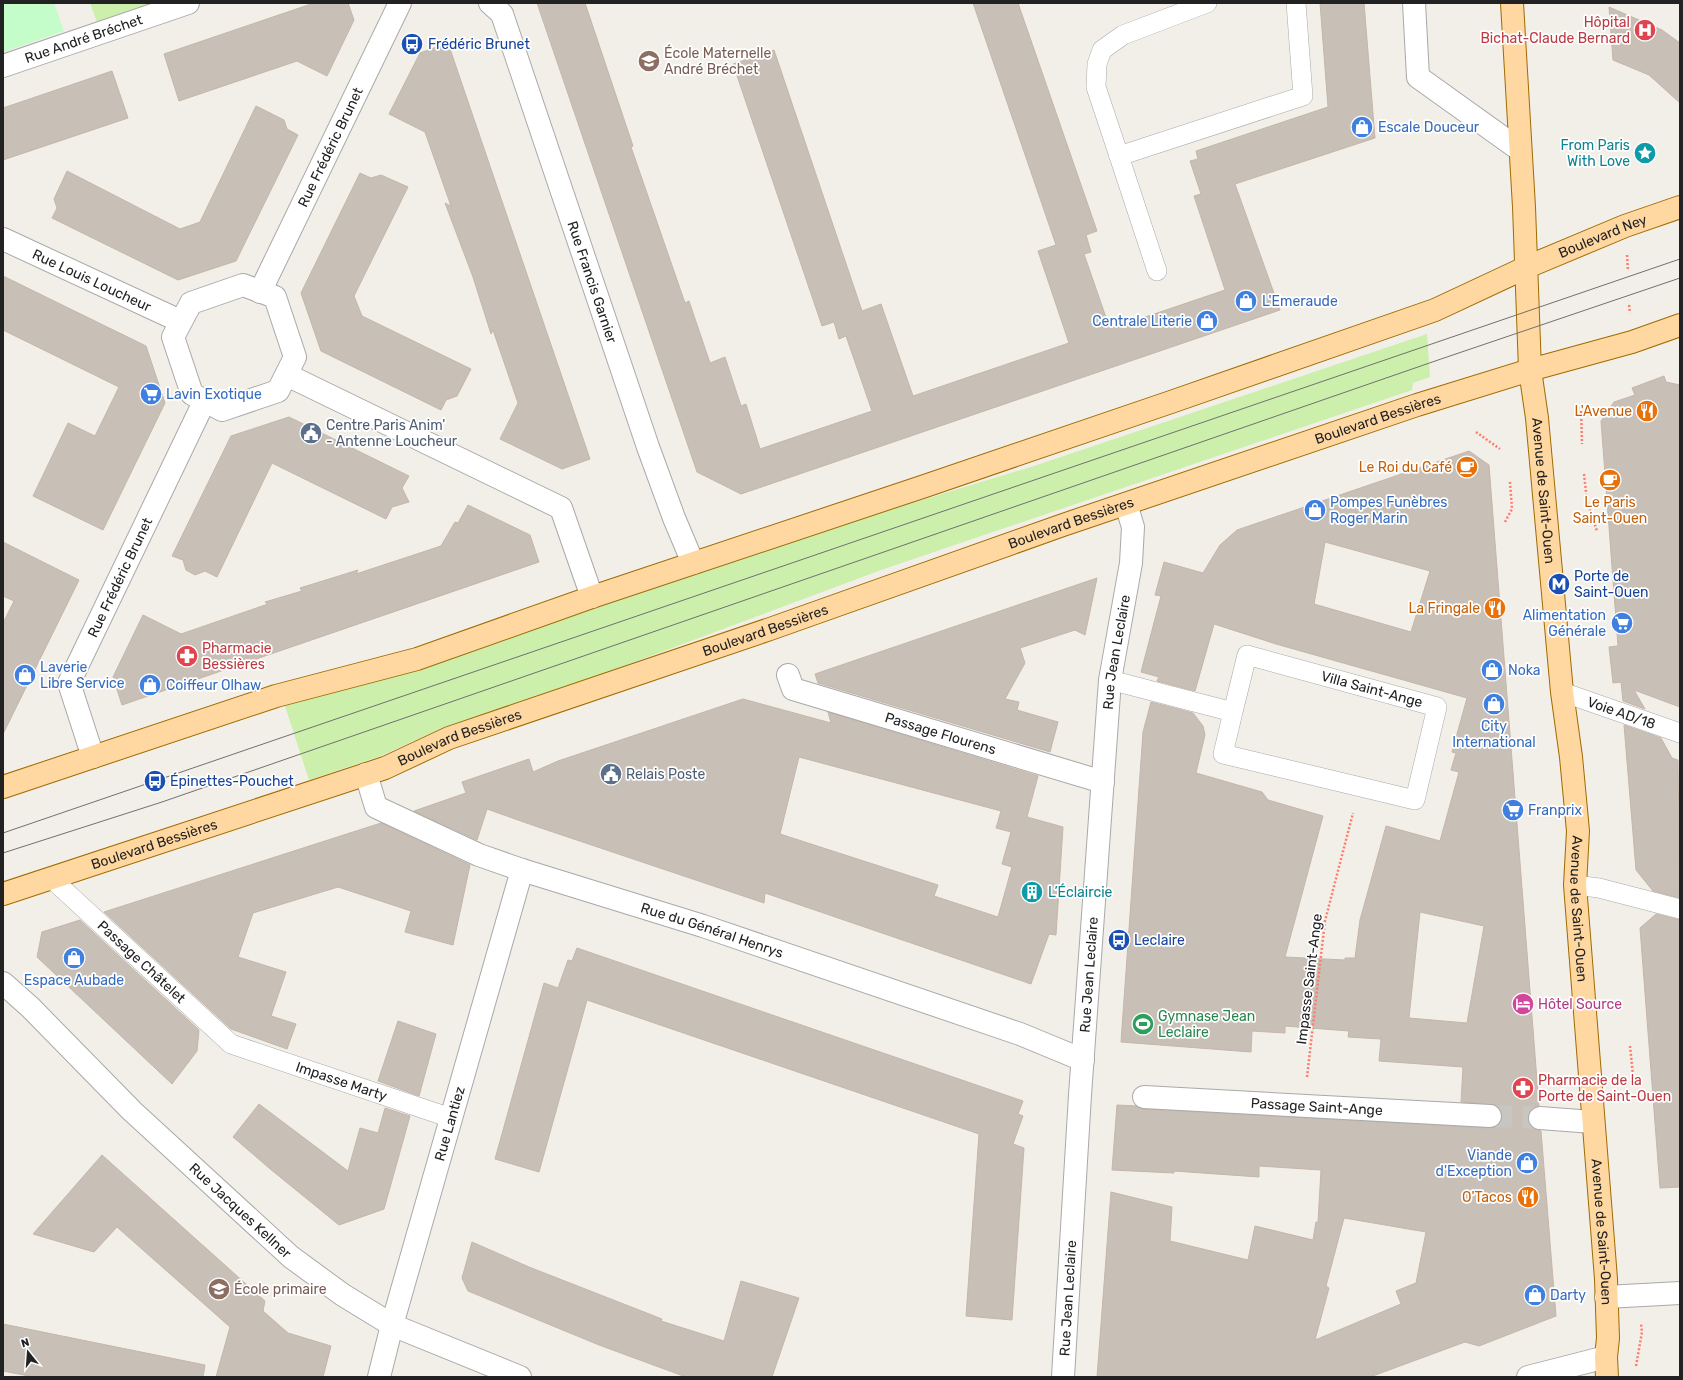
<svg xmlns="http://www.w3.org/2000/svg" width="1683" height="1380" viewBox="0 0 1683 1380" font-family="Rubik,sans-serif">
<style>
.grass{fill:#ccefac}
.park{fill:#c4fdc9}
.building{fill:#c8bfb7;stroke:#c5b6a9;fill-rule:evenodd}
.lines{fill:none;stroke-linecap:round;stroke-linejoin:round}
.street-tunnel{stroke:#c8c6c0;stroke-width:22;stroke-dasharray:22 11;stroke-linecap:butt}
.lane-casing{stroke:#a9a9a9;stroke-width:20}
.street-casing{stroke:#a9a9a9;stroke-width:24}
.primary-casing{stroke:#9f6b00;stroke-width:24}
.path{stroke:#ff7c6c;stroke-width:2.5;stroke-dasharray:2 2;stroke-linecap:butt}
.lane{stroke:#fff;stroke-width:19}
.street{stroke:#fff;stroke-width:22}
.primary{stroke:#ffd7a0;stroke-width:22}
.tram{stroke:#707070;stroke-width:1}
.labels{text-anchor:middle;stroke-width:3.5;stroke-linejoin:round;paint-order:stroke}
.health-label{font-size:14px;fill:#be3a42;stroke:#fff;text-anchor:start}
.street-label{font-size:14px;fill:#222;stroke:#fff}
.transit-label{font-size:14px;fill:#164399;stroke:#fff;text-anchor:start}
.education-label{font-size:14px;fill:#785e54;stroke:#fff;text-anchor:start}
.shop-label{font-size:14px;fill:#366cbe;stroke:#fff;text-anchor:start}
.culture-label{font-size:14px;fill:#0d838f;stroke:#fff;text-anchor:end}
.food-label{font-size:14px;fill:#c56008;stroke:#fff;text-anchor:end}
.service-label{font-size:14px;fill:#4e5e75;stroke:#fff;text-anchor:start}
.hotel-label{font-size:14px;fill:#b23c85;stroke:#fff;text-anchor:start}
.leisure-label{font-size:14px;fill:#27864d;stroke:#fff;text-anchor:start}
</style>
<rect width="100%" height="100%" fill="#f2efe8"/>
<g class="grass">
<polygon points="90,3 153,3 97,22"/>
<polygon points="1427,334 1430,377 1413,383 1412,390 881,570 597,676 440,729 378,757 309,780 285,706 412,671 830,528 1034,466"/>
</g>
<polygon class="park" points="3,3 54,3 64,31 3,52"/>
<g class="building">
<polygon points="314,3 348,3 354,20 327,76 297,61 179,101 164,54"/>
<polygon points="537,3 585,3 633,146 631,147 685,303 689,301 710,363 725,357 741,406 746,404 760,449 872,411 846,336 839,339 834,322 822,326 733,64 774,50 862,311 881,304 913,396 1069,343 1038,251 1056,245 973,3 1018,3 1097,231 1086,235 1091,252 1084,254 1110,329 1225,290 1194,196 1201,194 1190,161 1198,159 1196,151 1328,107 1320,3 1364,3 1375,138 1235,184 1280,310 741,494 697,472"/>
<polygon points="1609,7 1662,30 1680,43 1680,103 1649,75 1613,60"/>
<polygon points="448,43 590,459 562,469 500,439 518,403 493,330 491,334 473,277 445,203 451,206 425,132 389,114 420,53"/>
<polygon points="112,71 128,118 3,160 3,108"/>
<polygon points="256,106 284,120 287,129 298,135 236,261 178,280 52,218 57,208 54,199 67,171 180,229 200,222"/>
<polygon points="360,173 371,178 381,175 408,187 354,296 362,316 471,369 457,396 446,400 441,410 321,351 301,293"/>
<polygon points="3,276 146,346 165,403 103,530 33,496 68,423 95,436 119,387 3,330"/>
<polygon points="1664,376 1666,382 1680,385 1680,707 1634,690 1645,709 1623,701 1621,682 1613,683 1609,647 1618,646 1601,421 1614,402 1635,395 1632,388"/>
<polygon points="289,417 409,476 402,488 409,502 392,507 386,519 272,463 217,577 205,571 195,575 186,570 183,560 172,556 231,436"/>
<path d="M 1469,451 L 1489,465 L 1539,1106 L 1530,1111 L 1528,1117 L 1529,1123 L 1533,1128 L 1541,1131 L 1556,1316 L 1479,1346 L 1465,1342 L 1370,1377 L 1097,1377 L 1111,1192 L 1172,1207 L 1170,1241 L 1248,1260 L 1255,1226 L 1313,1240 L 1316,1222 L 1318,1222 L 1321,1170 L 1259,1166 L 1259,1177 L 1174,1171 L 1174,1173 L 1112,1170 L 1117,1105 L 1136,1106 L 1143,1109 L 1489,1128 L 1496,1127 L 1501,1122 L 1502,1117 L 1501,1111 L 1496,1105 L 1461,1102 L 1463,1067 L 1379,1061 L 1381,1039 L 1348,1037 L 1349,1031 L 1285,1026 L 1285,1033 L 1252,1031 L 1251,1052 L 1121,1042 L 1143,732 L 1151,702 L 1193,713 L 1203,726 L 1205,735 L 1196,773 L 1262,792 L 1268,800 L 1323,816 L 1285,957 L 1345,960 L 1345,958 L 1355,958 L 1360,920 L 1386,826 L 1440,841 L 1459,772 L 1451,770 L 1456,753 L 1452,752 L 1467,698 L 1276,644 L 1214,624 L 1195,691 L 1157,681 L 1159,677 L 1141,672 L 1161,596 L 1155,595 L 1164,562 L 1203,573 L 1220,545 L 1237,530 ZM 1325,542 L 1430,571 L 1411,632 L 1314,604 ZM 1420,912 L 1484,926 L 1467,1023 L 1409,1018 ZM 1344,1218 L 1426,1232 L 1416,1283 L 1396,1291 L 1401,1304 L 1315,1340 L 1329,1288 L 1326,1286 Z"/>
<polygon points="468,505 530,535 539,562 122,705 113,677 143,615 181,634 268,604 265,602 302,591 300,588 358,570 356,574 441,546 455,522 458,523"/>
<polygon points="3,542 79,580 3,734 3,623 14,601 3,596"/>
<polygon points="1097,578 1085,635 1075,630 1020,648 1025,663 1005,699 1019,702 1017,710 1058,722 1050,752 818,683 815,674"/>
<path d="M 743,699 L 831,723 L 828,712 L 1038,776 L 1027,817 L 1063,827 L 1056,935 L 1049,934 L 1031,984 L 765,893 L 764,903 L 535,826 L 487,809 L 477,840 L 414,811 L 466,793 L 462,782 L 529,759 L 533,772 L 558,761 ZM 799,757 L 1001,811 L 996,828 L 1011,832 L 1002,864 L 1012,867 L 998,917 L 934,896 L 938,885 L 780,834 Z"/>
<polygon points="1624,725 1661,738 1672,758 1678,760 1680,898 1653,891 1636,870"/>
<polygon points="381,823 470,865 453,945 405,932 411,911 338,887 253,913 238,957 286,972 271,1016 296,1024 287,1049 231,1029 104,912"/>
<polygon points="1656,914 1680,920 1680,1187 1660,1188 1640,928"/>
<polygon points="80,920 199,1030 197,1051 172,1084 37,957 42,932"/>
<polygon points="577,948 1023,1101 1018,1114 1023,1116 1013,1144 1024,1148 1012,1320 966,1316 979,1134 587,1000 539,1172 495,1159 544,983 558,988 568,960 572,961"/>
<polygon points="398,1021 436,1034 419,1096 378,1081"/>
<polygon points="259,1104 348,1171 360,1128 378,1133 385,1108 410,1116 384,1209 339,1225 269,1168 233,1137"/>
<polygon points="102,1155 265,1301 263,1311 288,1333 331,1346 323,1377 216,1377 230,1327 117,1227 94,1252 33,1234"/>
<polygon points="472,1242 529,1267 662,1319 661,1321 724,1341 741,1281 799,1298 772,1377 686,1377 599,1345 468,1291 462,1278"/>
<polygon points="3,1324 205,1365 203,1377 34,1377 3,1371"/>
</g>
<g class="lines">
<polyline class="street-tunnel" points="1490,1116 1540,1118"/>
<g class="lane-casing">
<g id="lane">
<polyline points="1119,156 1096,87 1097,64 1102,50 1123,35 1207,3"/>
<polyline points="1157,271 1119,156 1303,96 1296,3"/>
<polyline points="1110,680 1233,712 1223,754 1415,800 1437,707 1247,655 1233,712"/>
<path id="s1" d="M 1562,692 L 1680,733"/>
<path id="s2" d="M 52,879 L 231,1044 L 451,1118"/>
<polyline points="1575,885 1599,888 1680,909"/>
</g>
</g>
<g class="street-casing">
<g id="street">
<path id="s3" d="M 490,3 L 502,14 L 648,447 L 674,518 L 693,563"/>
<polyline points="1414,3 1418,77 1520,150"/>
<path id="s4" d="M 3,66 L 188,3"/>
<path id="s5" d="M 3,239 L 180,321"/>
<polygon points="243,285 275,297 295,357 278,391 222,410 192,394 173,337 191,303"/>
<path id="s6" d="M 260,292 L 400,3"/>
<polyline points="287,375 561,508 592,597"/>
<path id="s7" d="M 788,675 L 793,689 L 1103,782"/>
<path id="s8" d="M 93,757 L 69,683 L 205,400"/>
<path id="s9" d="M 366,774 L 376,807 L 479,855 L 522,870 L 703,926 L 1020,1034 L 1083,1060"/>
<path id="s10" d="M 3,983 L 30,1007 L 132,1111 L 291,1257 L 343,1295 L 392,1325 L 520,1377"/>
<path id="s11" d="M 1144,1097 L 1490,1116"/>
<polyline points="1540,1118 1593,1122"/>
<polyline points="1606,1297 1680,1293"/>
<path id="s12" d="M 379,1377 L 392,1325 L 522,870"/>
<path id="s13" d="M 1063,1377 L 1080,1095 L 1110,680 L 1131,563 L 1133,527 L 1126,504"/>
<polyline points="1528,1377 1606,1357"/>
</g>
</g>
<g class="primary-casing">
<g id="primary">
<path id="s14" d="M 1512,3 L 1524,207 L 1530,370 L 1537,418 L 1562,692 L 1571,757 L 1578,831 L 1575,885 L 1606,1279 L 1608,1338 L 1606,1357 L 1607,1377"/>
<path id="s15" d="M 3,787 L 276,696 L 417,659 L 592,597 L 922,487 L 1171,402 L 1435,310 L 1527,267 L 1625,226 L 1680,207"/>
<path id="s16" d="M 3,894 L 385,768 L 449,738 L 770,629 L 1063,525 L 1417,405 L 1530,370 L 1632,342 L 1680,325"/>
</g>
</g>
<g class="path">
<polyline points="1627,255 1628,271"/>
<polyline points="1629,305 1630,313"/>
<polyline points="1581,407 1582,444"/>
<polyline points="1476,432 1500,449"/>
<polyline points="1584,474 1587,501 1597,531"/>
<polyline points="1505,522 1512,509 1510,482"/>
<polyline points="1630,1046 1634,1085"/>
<polyline points="1307,1077 1325,921 1353,813"/>
<polyline points="1636,1366 1642,1332 1641,1324"/>
</g>
<use href="#lane" class="lane"/>
<use href="#street" class="street"/>
<use href="#primary" class="primary"/>
<g class="tram">
<polyline points="3,833 1680,259"/>
<polyline points="3,853 162,802 1441,359 1680,278"/>
</g>
</g>
<defs>
<g id="hospital-disc" transform="scale(1.15)"><circle r="9.5" fill="#e0444e" stroke="#fff"/><path d="M-5-5h3v3.5h4V-5h3V5h-3V1.5h-4V5h-3Z" fill="#fff"/></g>
<g id="bus-disc" transform="scale(1.15)"><circle r="9.5" fill="#1a4fb4" stroke="#fff"/><path d="M-5-6H5V4H4V6H2V4H-2V6H-4V4H-5ZM-3.5-4V0h7V-4ZM-3.5 1.2v1.5H-2V1.2ZM2 1.2v1.5H3.5V1.2Z" fill="#fff"/></g>
<g id="school-disc" transform="scale(1.15)"><circle r="9.5" fill="#8d6e63" stroke="#fff"/><path d="M0-5L7-2L0 1L-7-2ZM-4 1L0 2.5L4 1V4Q0 6-4 4Z" fill="#fff"/></g>
<g id="shop-disc" transform="scale(1.15)"><circle r="9.5" fill="#3f7fe0" stroke="#fff"/><path d="M-5-2.5h2.3a2.7 3.5 0 0 1 5.4 0H5L5.5 6h-11ZM-1.5-2.5h3a1.5 2.3 0 0 0-3 0Z" fill="#fff"/></g>
<g id="sight-disc" transform="scale(1.15)"><circle r="9.5" fill="#0f9aa8" stroke="#fff"/><path d="M0-6L1.8-2.2L6-1.7L2.9 1.2L3.7 5.4L0 3.3L-3.7 5.4L-2.9 1.2L-6-1.7L-1.8-2.2Z" fill="#fff"/></g>
<g id="supermarket-disc" transform="scale(1.15)"><circle r="9.5" fill="#3f7fe0" stroke="#fff"/><path d="M-6-5.5h2.5l.6 2H6L4.5 2H-2.5L-4.4-4H-6ZM-1.5 3.2a1.3 1.3 0 1 0 .1 0ZM3 3.2a1.3 1.3 0 1 0 .1 0Z" fill="#fff"/></g>
<g id="restaurant-disc" transform="scale(1.15)"><circle r="9.5" fill="#e8710a" stroke="#fff"/><path d="M-5-6h1v4h1v-4h1v4h1v-4h1v5L-1.5 .5V6h-2V.5L-5-1ZM5-6V6H3V1.5H1.5Q1.5-4 5-6Z" fill="#fff"/></g>
<g id="civic-disc" transform="scale(1.15)"><circle r="9.5" fill="#5c6f8a" stroke="#fff"/><path d="M-.6-6.5H3V-4.5H.6V-3L4-1V1h2V6H-6V1h2V-1L-.6-3ZM-1.2 2.5V6h2.4V2.5Z" fill="#fff"/></g>
<g id="cafe-disc" transform="scale(1.15)"><circle r="9.5" fill="#e8710a" stroke="#fff"/><path d="M-5.5-4.5H6V0H3Q3 3.5 0 3.5H-2.5Q-5.5 3.5-5.5 0ZM3-3.2v2h1.7v-2ZM-6 4.5H4V6H-6Z" fill="#fff"/></g>
<g id="metro-disc" transform="scale(1.15)"><circle r="9.5" fill="#1a4fb4" stroke="#fff"/><path d="M-5.5 5V-5H-3L0 0L3-5H5.5V5H3V-.5L0 4L-3-.5V5Z" fill="#fff"/></g>
<g id="pharmacy-disc" transform="scale(1.15)"><circle r="9.5" fill="#e0444e" stroke="#fff"/><path d="M-2-6h4v4h4v4h-4v4h-4v-4h-4v-4h4Z" fill="#fff"/></g>
<g id="building-disc" transform="scale(1.15)"><circle r="9.5" fill="#0f9aa8" stroke="#fff"/><path d="M-4-6H4V6H1V3H-1V6H-4ZM-2.5-4.3h1.7v1.8h-1.7ZM.8-4.3h1.7v1.8H.8ZM-2.5-1h1.7V.8h-1.7ZM.8-1h1.7V.8H.8Z" fill="#fff"/></g>
<g id="hotel-disc" transform="scale(1.15)"><circle r="9.5" fill="#d1479c" stroke="#fff"/><path d="M-6-4.5h1.5V1H6V5H4.5V3h-9V5H-6ZM-4 0a1.8 1.8 0 1 1 3.6 0ZM.5 0V-2.5h3Q6-2.5 6 0Z" fill="#fff"/></g>
<g id="stadium-disc" transform="scale(1.15)"><circle r="9.5" fill="#2e9e5b" stroke="#fff"/><path d="M0-5a6.5 5 0 1 0 0 10a6.5 5 0 1 0 0-10ZM-3.5-1.8h7v3.6h-7Z" fill="#fff"/></g>
</defs>
<g fill-rule="evenodd">
<use href="#hospital-disc" x="1645" y="30"/>
<use href="#bus-disc" x="412" y="44"/>
<use href="#school-disc" x="649" y="61"/>
<use href="#shop-disc" x="1362" y="127"/>
<use href="#sight-disc" x="1645" y="153"/>
<use href="#shop-disc" x="1246" y="301"/>
<use href="#shop-disc" x="1207" y="321"/>
<use href="#supermarket-disc" x="151" y="394"/>
<use href="#restaurant-disc" x="1647" y="411"/>
<use href="#civic-disc" x="311" y="433"/>
<use href="#cafe-disc" x="1467" y="467"/>
<use href="#cafe-disc" x="1610" y="480"/>
<use href="#shop-disc" x="1315" y="510"/>
<use href="#metro-disc" x="1559" y="584"/>
<use href="#restaurant-disc" x="1495" y="608"/>
<use href="#supermarket-disc" x="1622" y="623"/>
<use href="#pharmacy-disc" x="187" y="656"/>
<use href="#shop-disc" x="1492" y="670"/>
<use href="#shop-disc" x="25" y="675"/>
<use href="#shop-disc" x="150" y="685"/>
<use href="#shop-disc" x="1494" y="704"/>
<use href="#civic-disc" x="611" y="774"/>
<use href="#bus-disc" x="155" y="781"/>
<use href="#supermarket-disc" x="1513" y="810"/>
<use href="#building-disc" x="1032" y="892"/>
<use href="#bus-disc" x="1119" y="940"/>
<use href="#shop-disc" x="74" y="958"/>
<use href="#hotel-disc" x="1523" y="1004"/>
<use href="#stadium-disc" x="1143" y="1024"/>
<use href="#pharmacy-disc" x="1523" y="1088"/>
<use href="#shop-disc" x="1527" y="1163"/>
<use href="#restaurant-disc" x="1528" y="1197"/>
<use href="#school-disc" x="219" y="1289"/>
<use href="#shop-disc" x="1535" y="1295"/>
</g>
<g class="labels">
<g class="health-label">
<text x="1630" y="27" text-anchor="end">Hôpital<tspan x="1630" dy="16">Bichat-Claude Bernard</tspan></text>
<text x="202" y="653">Pharmacie<tspan x="202" dy="16">Bessières</tspan></text>
<text x="1538" y="1085">Pharmacie de la<tspan x="1538" dy="16">Porte de Saint-Ouen</tspan></text>
</g>
<g class="street-label">
<text dy="5" stroke="none"><textPath href="#s4" startOffset="85">Rue André Bréchet</textPath></text>
<text dy="5" stroke="none"><textPath href="#s6" startOffset="161">Rue Frédéric Brunet</textPath></text>
<text dy="5" stroke="none"><textPath href="#s15" startOffset="1693">Boulevard Ney</textPath></text>
<text dy="5" stroke="none"><textPath href="#s5" startOffset="98">Rue Louis Loucheur</textPath></text>
<text dy="5" stroke="none"><textPath href="#s3" startOffset="299">Rue Francis Garnier</textPath></text>
<text dy="5" stroke="none"><textPath href="#s16" startOffset="1455">Boulevard Bessières</textPath></text>
<text dy="5" stroke="none"><textPath href="#s14" startOffset="489">Avenue de Saint-Ouen</textPath></text>
<text dy="5" stroke="none"><textPath href="#s16" startOffset="1131">Boulevard Bessières</textPath></text>
<text dy="5" stroke="none"><textPath href="#s8" startOffset="195">Rue Frédéric Brunet</textPath></text>
<text dy="5" stroke="none"><textPath href="#s16" startOffset="807">Boulevard Bessières</textPath></text>
<text dy="5" stroke="none"><textPath href="#s13" startOffset="727">Rue Jean Leclaire</textPath></text>
<text transform="translate(1372 689) rotate(15)" y="5">Villa Saint-Ange</text>
<text dy="5" stroke="none"><textPath href="#s1" startOffset="63">Voie AD/18</textPath></text>
<text dy="5" stroke="none"><textPath href="#s7" startOffset="169">Passage Flourens</textPath></text>
<text dy="5" stroke="none"><textPath href="#s16" startOffset="483">Boulevard Bessières</textPath></text>
<text dy="5" stroke="none"><textPath href="#s16" startOffset="159">Boulevard Bessières</textPath></text>
<text dy="5" stroke="none"><textPath href="#s14" startOffset="909">Avenue de Saint-Ouen</textPath></text>
<text dy="5" stroke="none"><textPath href="#s9" startOffset="393">Rue du Général Henrys</textPath></text>
<text dy="5" stroke="none"><textPath href="#s2" startOffset="122">Passage Châtelet</textPath></text>
<text dy="5" stroke="none"><textPath href="#s13" startOffset="403">Rue Jean Leclaire</textPath></text>
<text transform="translate(1309 979) rotate(-83)" y="5">Impasse Saint-Ange</text>
<text dy="5" stroke="none"><textPath href="#s2" startOffset="360">Impasse Marty</textPath></text>
<text dy="5" stroke="none"><textPath href="#s11" startOffset="173">Passage Saint-Ange</textPath></text>
<text dy="5" stroke="none"><textPath href="#s12" startOffset="263">Rue Lantiez</textPath></text>
<text dy="5" stroke="none"><textPath href="#s10" startOffset="329">Rue Jacques Kellner</textPath></text>
<text dy="5" stroke="none"><textPath href="#s14" startOffset="1233">Avenue de Saint-Ouen</textPath></text>
<text dy="5" stroke="none"><textPath href="#s13" startOffset="79">Rue Jean Leclaire</textPath></text>
</g>
<g class="transit-label">
<text x="428" y="49">Frédéric Brunet</text>
<text x="1574" y="581">Porte de<tspan x="1574" dy="16">Saint-Ouen</tspan></text>
<text x="170" y="786">Épinettes-Pouchet</text>
<text x="1134" y="945">Leclaire</text>
</g>
<g class="education-label">
<text x="664" y="58">École Maternelle<tspan x="664" dy="16">André Bréchet</tspan></text>
<text x="234" y="1294">École primaire</text>
</g>
<g class="shop-label">
<text x="1378" y="132">Escale Douceur</text>
<text x="1262" y="306">L'Emeraude</text>
<text x="1192" y="326" text-anchor="end">Centrale Literie</text>
<text x="166" y="399">Lavin Exotique</text>
<text x="1330" y="507">Pompes Funèbres<tspan x="1330" dy="16">Roger Marin</tspan></text>
<text x="1606" y="620" text-anchor="end">Alimentation<tspan x="1606" dy="16">Générale</tspan></text>
<text x="40" y="672">Laverie<tspan x="40" dy="16">Libre Service</tspan></text>
<text x="1508" y="675">Noka</text>
<text x="166" y="690">Coiffeur Olhaw</text>
<text x="1494" y="731" text-anchor="middle">City<tspan x="1494" dy="16">International</tspan></text>
<text x="1528" y="815">Franprix</text>
<text x="74" y="985" text-anchor="middle">Espace Aubade</text>
<text x="1512" y="1160" text-anchor="end">Viande<tspan x="1512" dy="16">d'Exception</tspan></text>
<text x="1550" y="1300">Darty</text>
</g>
<g class="culture-label">
<text x="1630" y="150">From Paris<tspan x="1630" dy="16">With Love</tspan></text>
<text x="1048" y="897" text-anchor="start">L’Éclaircie</text>
</g>
<g class="food-label">
<text x="1632" y="416">L'Avenue</text>
<text x="1452" y="472">Le Roi du Café</text>
<text x="1610" y="507" text-anchor="middle">Le Paris<tspan x="1610" dy="16">Saint-Ouen</tspan></text>
<text x="1480" y="613">La Fringale</text>
<text x="1512" y="1202">O'Tacos</text>
</g>
<g class="service-label">
<text x="326" y="430">Centre Paris Anim'<tspan x="326" dy="16">- Antenne Loucheur</tspan></text>
<text x="626" y="779">Relais Poste</text>
</g>
<g class="hotel-label">
<text x="1538" y="1009">Hôtel Source</text>
</g>
<g class="leisure-label">
<text x="1158" y="1021">Gymnase Jean<tspan x="1158" dy="16">Leclaire</tspan></text>
</g>
</g>
<rect width="1683" height="1380" fill="none" stroke="#222222" stroke-width="8"/>
<g transform="translate(28 1352) rotate(343)" stroke="#ffffff" stroke-width="3" paint-order="stroke">
<path d="M0-3L7 15L0 10L-7 15Z" fill="#222222"/>
<text y="-6" font-size="11" font-weight="bold" text-anchor="middle" fill="#222222">N</text>
</g>
</svg>
